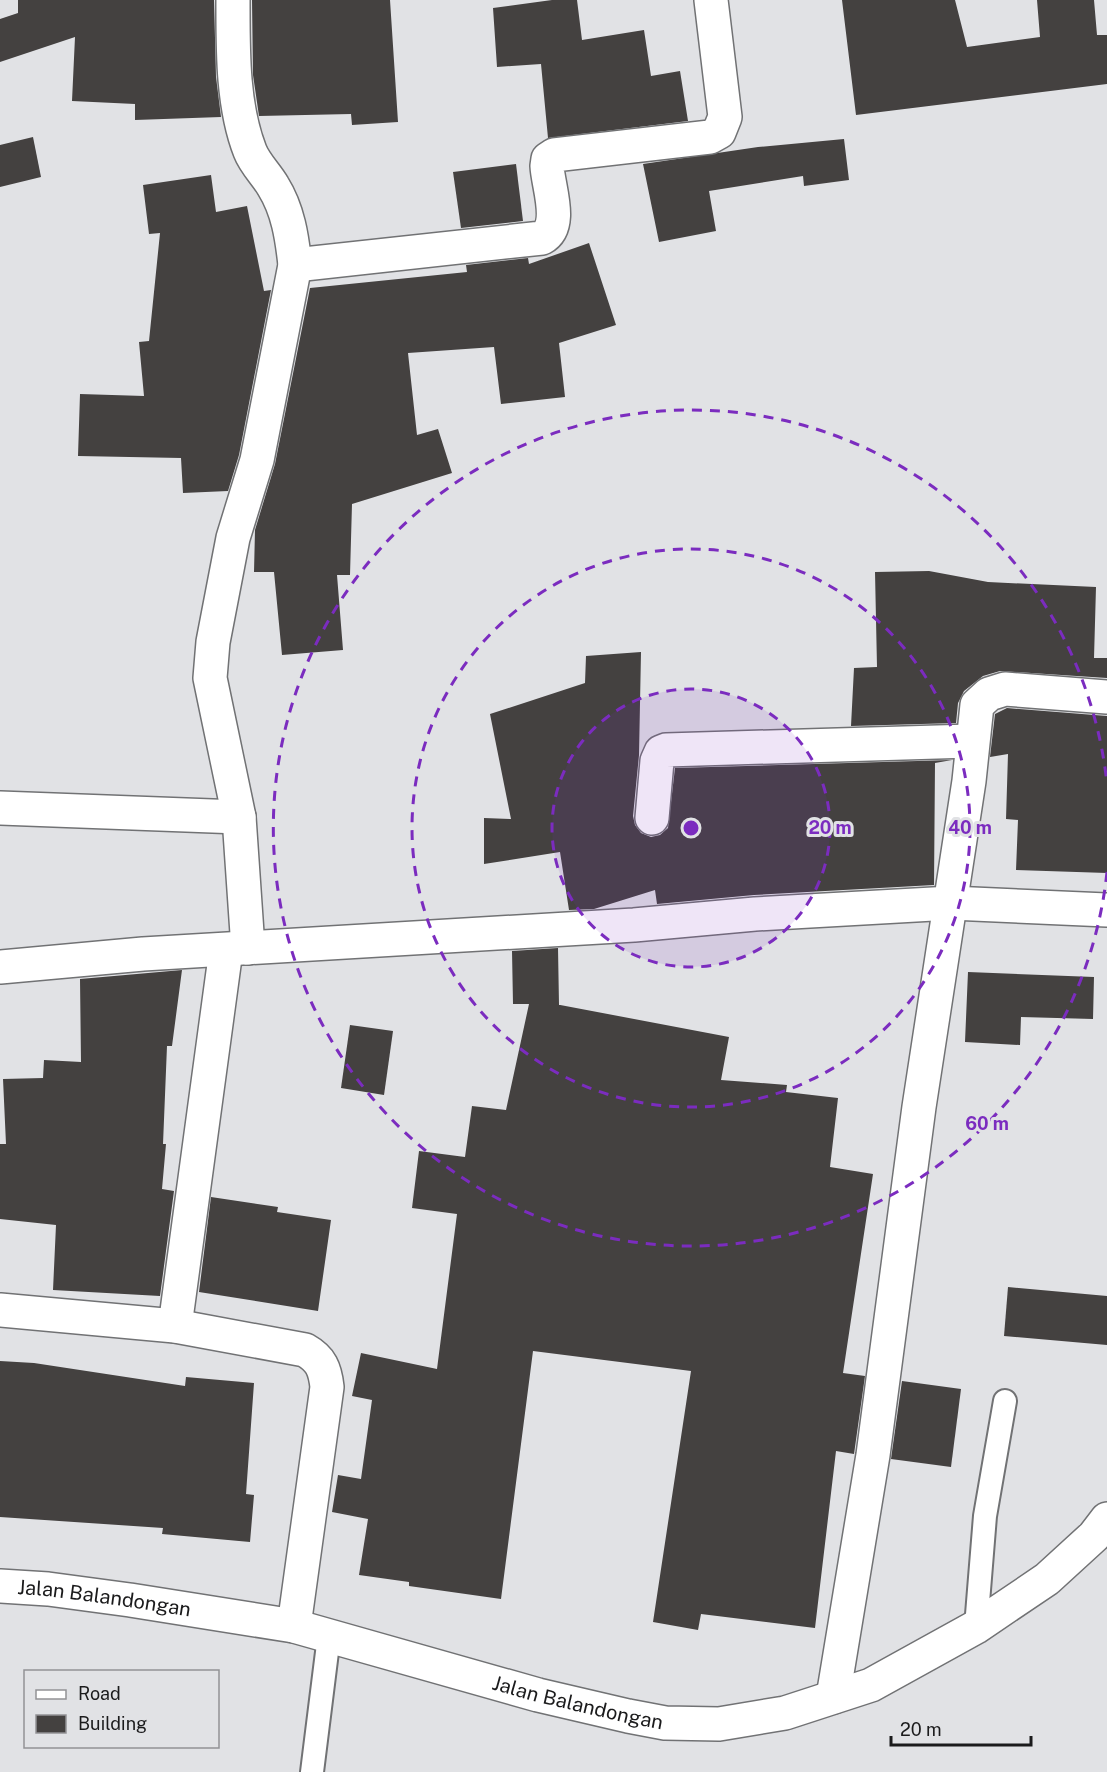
<svg xmlns="http://www.w3.org/2000/svg" width="1107" height="1772" viewBox="0 0 1107 1772" font-family="'Public Sans',sans-serif">
<style>
.building{fill:#444140}
.lines{fill:none;stroke-linecap:round;stroke-linejoin:round}
.lane-casing{stroke:#717274;stroke-width:26}
.street-casing{stroke:#717274;stroke-width:36}
.lane{stroke:#fff;stroke-width:22}
.street{stroke:#fff;stroke-width:33}
.ring{fill:none;stroke:#7b2cbf;stroke-width:3;stroke-dasharray:10 8}
.labels{text-anchor:middle;stroke-width:6;stroke-linejoin:round;paint-order:stroke}
.street-label{font-size:20px;fill:#1b1b1c;stroke:#e1e2e5}
.centre{fill:#7b2cbf;stroke:#e1e2e5;stroke-width:3}
.ring-label{font-size:18px;text-anchor:middle;font-weight:bold;fill:#7b2cbf;stroke:#e1e2e5;stroke-width:6;stroke-linejoin:round;paint-order:stroke}
</style>
<rect width="100%" height="100%" fill="#e1e2e5"/>
<g class="building">
<polygon points="18,0 214,0 216,77 221,117 135,120 135,104 72,101 75,37 0,62 0,19 18,13"/>
<polygon points="252,0 390,0 398,122 352,125 351,114 259,116 253,75"/>
<polygon points="552,0 577,0 582,40 644,30 651,76 680,71 688,121 548,138 541,64 497,67 493,8"/>
<polygon points="842,0 955,0 967,47 1040,37 1037,0 1094,0 1097,35 1107,35 1107,84 856,115"/>
<polygon points="33,137 41,177 0,187 0,145"/>
<polygon points="844,139 849,180 804,186 803,176 709,191 716,231 659,242 643,164 758,147"/>
<polygon points="516,164 523,221 461,228 453,172"/>
<polygon points="211,175 216,212 247,206 264,291 271,290 239,455 228,491 183,493 181,458 78,456 80,394 144,396 139,342 149,341 160,233 149,234 143,185"/>
<polygon points="589,243 616,325 559,343 565,397 501,404 494,347 408,353 417,435 438,429 452,473 352,504 350,575 337,575 343,650 282,655 274,572 254,572 255,530 275,464 310,288 467,272 466,265 528,258 529,264"/>
<polygon points="929,571 988,582 1096,587 1094,658 1107,658 1107,678 1000,671 983,676 964,691 958,703 956,723 851,726 854,668 877,667 875,572"/>
<polygon points="641,652 639,755 633,816 635,825 641,833 651,837 660,835 668,828 675,768 952,760 935,763 934,885 754,895 657,904 655,890 594,909 569,910 560,852 484,864 484,818 511,819 490,714 585,683 586,656"/>
<polygon points="1007,708 1107,716 1107,873 1016,870 1018,820 1006,819 1008,754 990,757 995,714"/>
<polygon points="558,948 559,1005 555,1004 729,1037 721,1080 787,1085 786,1092 838,1098 830,1167 873,1174 843,1373 865,1376 854,1454 836,1451 815,1628 701,1614 698,1630 653,1622 691,1371 533,1351 501,1599 409,1586 409,1582 359,1575 368,1519 332,1512 338,1475 361,1479 372,1400 352,1396 361,1353 437,1369 457,1214 412,1208 419,1151 465,1157 472,1106 506,1110 529,1004 513,1004 512,951"/>
<polygon points="182,970 172,1046 167,1046 163,1144 166,1144 162,1189 174,1191 160,1296 53,1290 56,1225 0,1219 0,1144 6,1144 3,1079 43,1078 44,1060 81,1062 80,979"/>
<polygon points="968,972 1094,977 1093,1019 1021,1017 1020,1045 965,1042"/>
<polygon points="350,1025 393,1031 384,1095 341,1088"/>
<polygon points="211,1197 278,1207 277,1212 331,1220 318,1311 199,1292"/>
<polygon points="1008,1287 1107,1296 1107,1345 1004,1336"/>
<polygon points="0,1361 34,1363 185,1386 186,1377 254,1383 246,1494 254,1495 250,1542 162,1534 163,1528 0,1517"/>
<polygon points="902,1381 961,1389 951,1467 891,1459"/>
</g>
<g class="lines">
<g class="lane-casing">
<g id="lane">
<polyline points="976,1627 985,1516 1005,1401"/>
<polyline points="312,1772 329,1636"/>
</g>
</g>
<g class="street-casing">
<g id="street">
<path d="M 233,0 C 233,48 232,105 250,151 C 255,164 266,174 273,186 C 288,210 292,237 295,265 L 257,460 L 233,538 L 213,642 L 210,678 L 239,817 L 248,948"/>
<path d="M 295,265 L 542,238 C 564,226 548,187 547,166 L 548,159 L 554,155 L 710,137 L 719,132 L 725,117 L 711,0"/>
<polyline points="0,808 239,817"/>
<polyline points="652,818 657,761 661,752 666,750 971,741"/>
<polyline points="0,967 143,954 634,925 755,914 951,903 1107,910"/>
<path d="M 0,1310 L 175,1326 L 305,1350 C 321,1359 325,1369 327,1387 L 294,1626"/>
<polyline points="175,1326 226,950"/>
<path id="s1" d="M 0,1586 L 48,1589 L 130,1600 L 294,1626 L 538,1695 L 628,1716 L 665,1723 L 719,1724 L 785,1713 L 871,1685 L 976,1627 L 1047,1579 L 1094,1536 L 1107,1519"/>
<polyline points="833,1697 873,1455 919,1107 969,781 977,705 989,694 1005,689 1107,697"/>
</g>
</g>
<use href="#lane" class="lane"/>
<use href="#street" class="street"/>
</g>
<circle cx="691" cy="828" r="139" fill="#7b2cbf" fill-opacity=".12"/>
<g class="ring">
<circle cx="691" cy="828" r="139"/>
<circle cx="691" cy="828" r="279"/>
<path d="M1107 872A418 418 0 1 1 1107 784"/>
</g>
<g class="labels">
<g class="street-label">
<text dy="7" stroke="none"><textPath href="#s1" startOffset="105">Jalan Balandongan</textPath></text>
<text dy="7" stroke="none"><textPath href="#s1" startOffset="591">Jalan Balandongan</textPath></text>
</g>
</g>
<circle cx="691" cy="828" r="9" class="centre"/>
<g class="ring-label">
<text x="830" y="834">20 m</text>
<text x="970" y="834">40 m</text>
<text x="987" y="1130">60 m</text>
</g>
<rect x="24" y="1670" width="195" height="78" fill="#e1e2e5" stroke="#929295" stroke-width="1.5"/>
<rect x="36" y="1690" width="30" height="9" fill="#ffffff" stroke="#929295" stroke-width="1.5"/>
<text x="78" y="1700" font-size="18" fill="#1b1b1c">Road</text>
<rect x="36" y="1715" width="30" height="18" fill="#444140" stroke="#929295" stroke-width="1.5"/>
<text x="78" y="1730" font-size="18" fill="#1b1b1c">Building</text>
<path d="M891 1736v9h140v-9" fill="none" stroke="#1b1b1c" stroke-width="3"/>
<text x="900" y="1736" font-size="18" fill="#1b1b1c" stroke="#e1e2e5" stroke-width="4.5" paint-order="stroke">20 m</text>
</svg>
